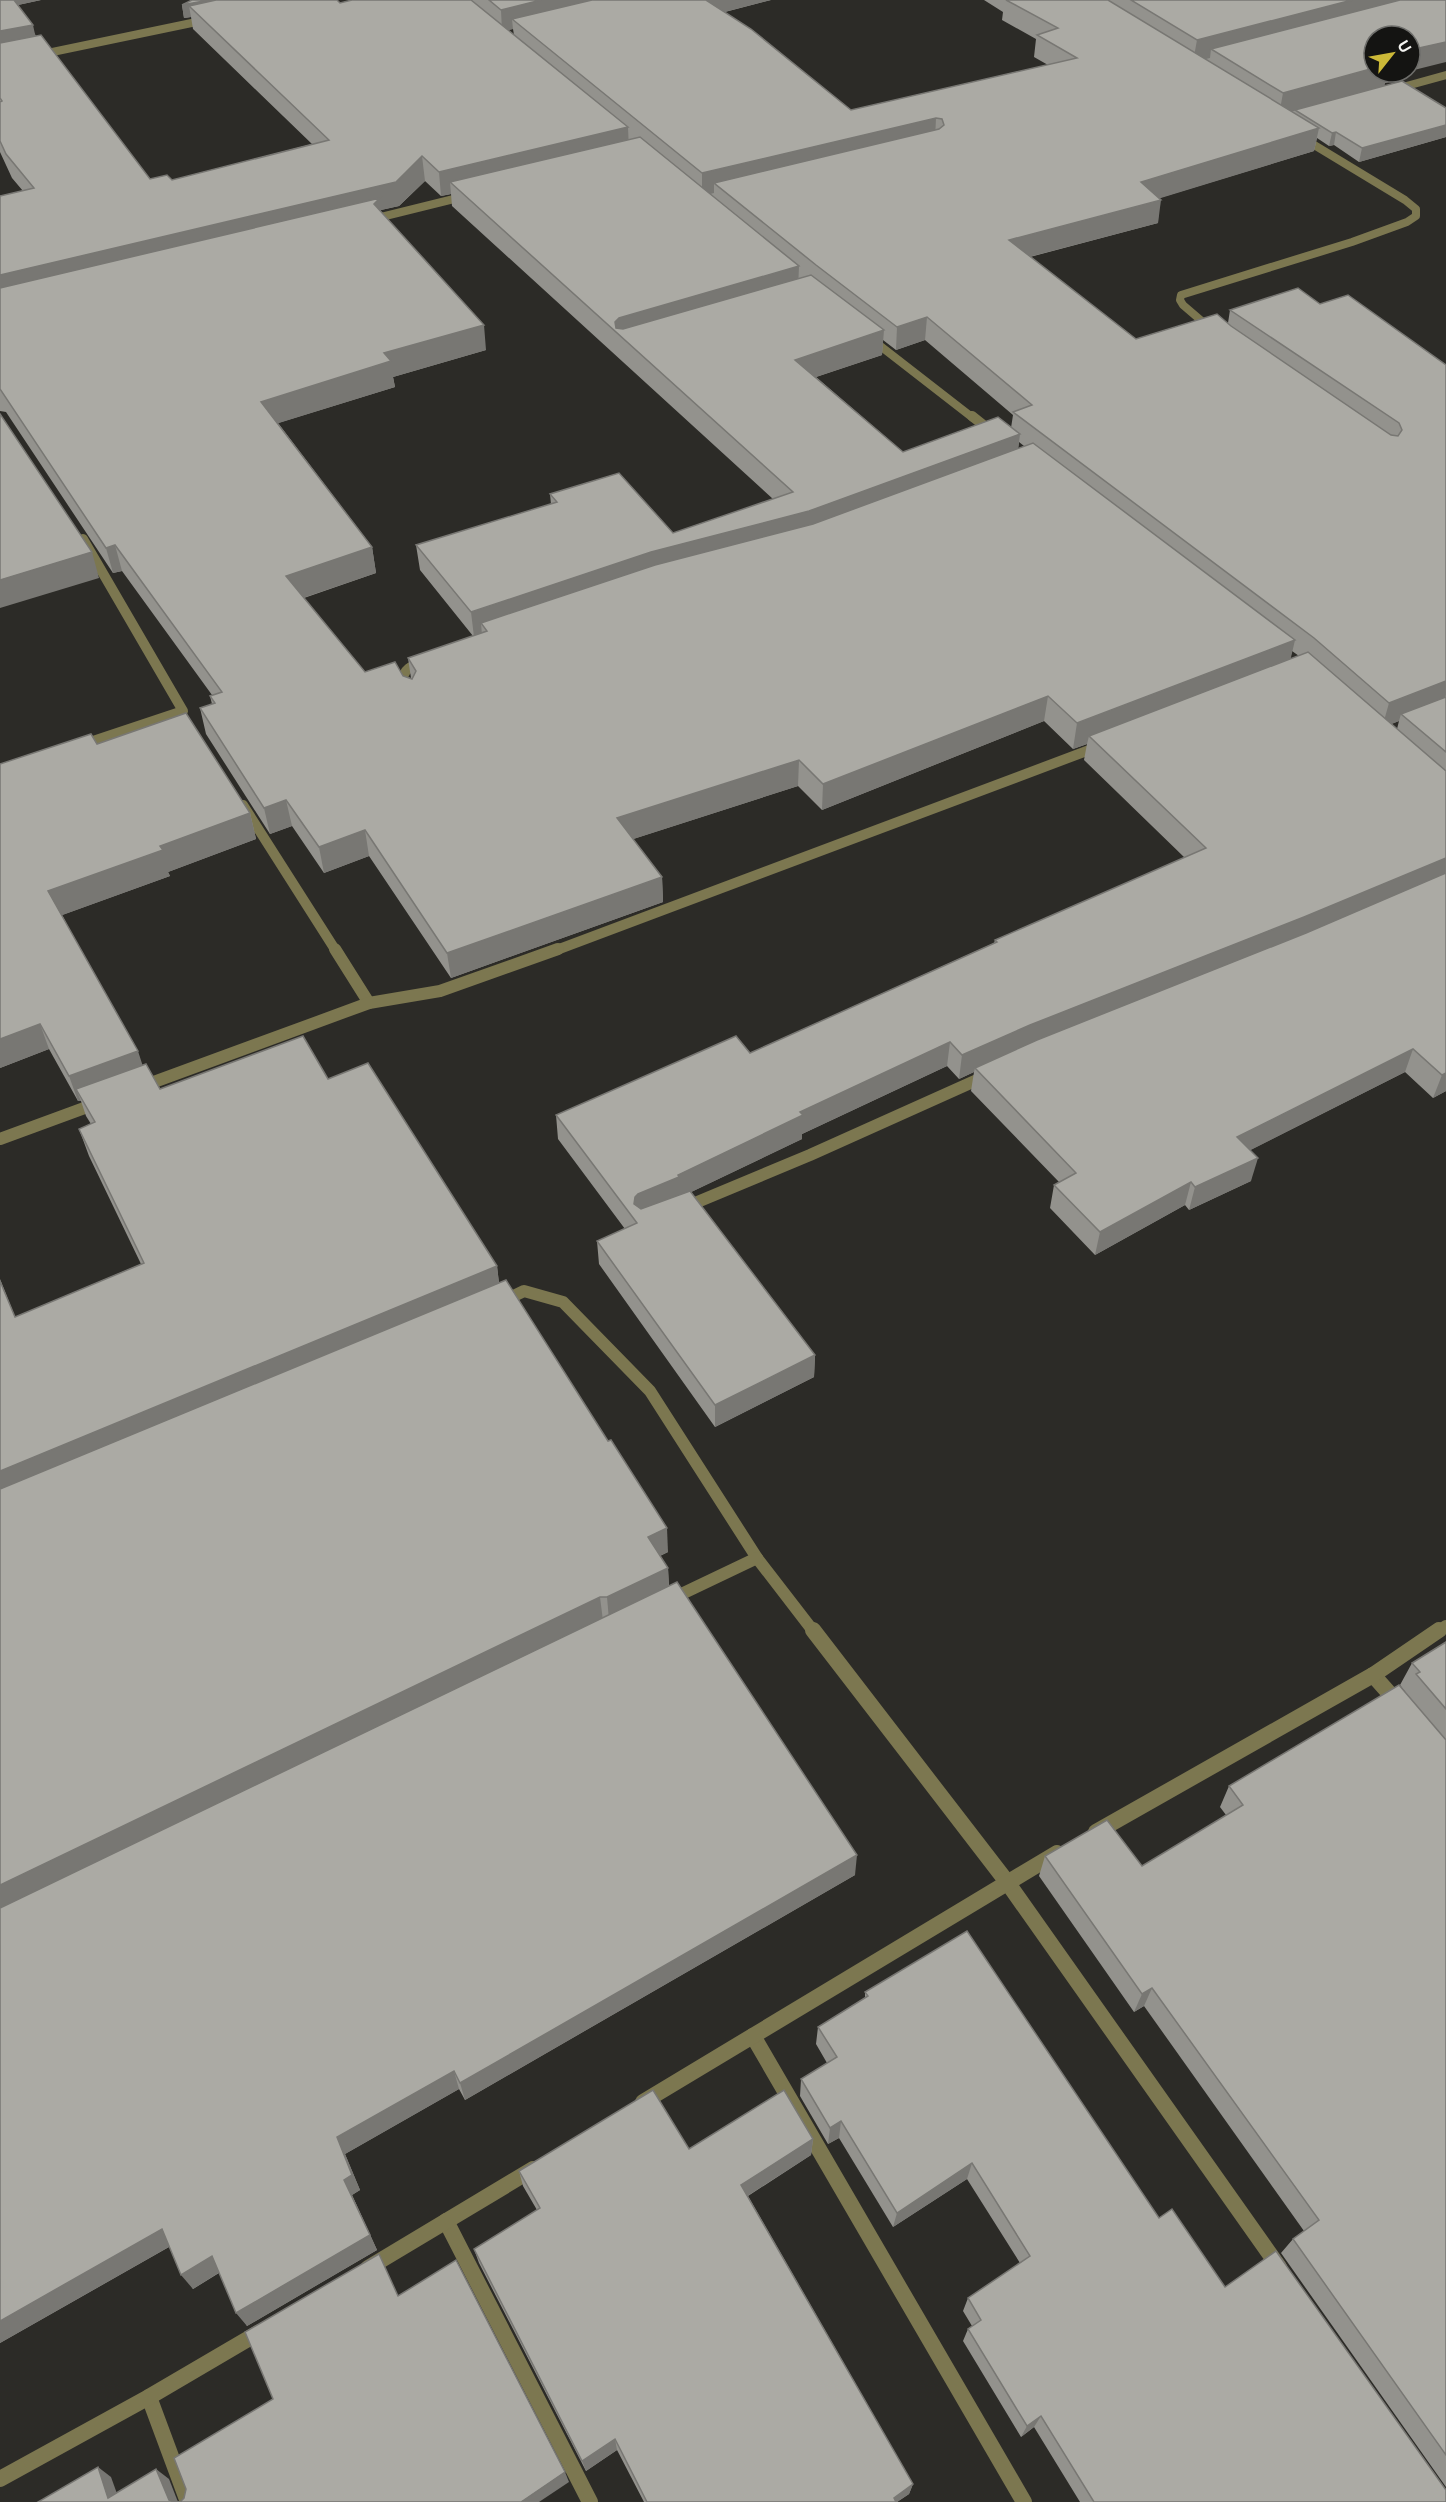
<svg xmlns="http://www.w3.org/2000/svg" width="1446" height="2502" viewBox="0 0 1446 2502" font-family="Overpass,sans-serif">
<style>
.lines{fill:none;stroke-linecap:round;stroke-linejoin:round}
.minor-far3{stroke:#7c7750;stroke-width:8}
.minor-far2{stroke:#7c7750;stroke-width:10}
.minor-far1{stroke:#7c7750;stroke-width:12}
.minor{stroke:#7c7750;stroke-width:16}
.tertiary-far1{stroke:#7c7750;stroke-width:8}
.tertiary{stroke:#7c7750;stroke-width:10}
.wall{fill:#93928d;fill-rule:evenodd}
.shaded-wall{fill:#787773}
.building{fill:#abaaa4;stroke:#787773;stroke-width:1.5}
</style>
<rect width="100%" height="100%" fill="#2c2b27"/>
<g class="lines">
<g class="minor-far3">
<polyline points="38,55 206,20"/>
<polyline points="1392,90 1446,75"/>
<polyline points="369,220 466,196"/>
<polyline points="1211,329 1183,305 1180,300 1181,295 1352,242 1407,222 1416,216 1416,209 1405,200 1301,137"/>
</g>
<g class="minor-far2">
<path d="M 407,689 L 402,682 C 404,667 412,666 425,662"/>
<polyline points="81,745 183,711 83,539"/>
<polyline points="243,805 336,951"/>
<polyline points="554,951 1100,746"/>
</g>
<g class="minor-far1">
<polyline points="335,949 369,1003"/>
<polyline points="143,1086 369,1003 440,991 558,949"/>
<polyline points="0,1139 98,1103"/>
<polyline points="683,1208 810,1155 986,1076"/>
<polyline points="503,1301 524,1291 563,1302 650,1391 757,1558 814,1632"/>
<polyline points="671,1599 757,1558"/>
<polyline points="1437,1632 1446,1626"/>
</g>
<g class="minor">
<polyline points="813,1630 1007,1882 1279,2267"/>
<polyline points="1373,1675 1397,1702"/>
<polyline points="1096,1832 1373,1675 1439,1630"/>
<polyline points="753,2036 1024,2502"/>
<polyline points="643,2102 1057,1853"/>
<polyline points="446,2221 590,2502"/>
<polyline points="368,2268 533,2169"/>
<polyline points="149,2397 188,2502"/>
<polyline points="0,2479 149,2397 260,2332"/>
</g>
<polyline class="tertiary-far1" points="870,338 973,418"/>
<polyline class="tertiary" points="972,416 992,432"/>
</g>
<g class="wall">
<path d="M 0,0 L 41,0 L 18,5 L 36,36 L 150,179 L 172,180 L 312,144 L 193,29 L 191,17 L 184,18 L 182,5 L 340,3 L 352,0 L 771,0 L 725,12 L 851,110 L 1048,65 L 1034,57 L 1036,39 L 1002,20 L 1003,12 L 984,0 L 1446,0 L 1374,72 L 1405,72 L 1403,78 L 1385,83 L 1384,86 L 1446,108 L 1446,137 L 1359,162 L 1334,145 L 1329,146 L 1317,138 L 1314,151 L 1159,198 L 1158,223 L 1030,257 L 1136,339 L 1228,323 L 1230,310 L 1320,304 L 1446,365 L 1446,1091 L 1433,1098 L 1405,1072 L 1250,1150 L 1251,1181 L 1189,1210 L 1185,1205 L 1095,1255 L 1050,1208 L 1054,1185 L 1059,1182 L 971,1091 L 974,1072 L 959,1079 L 947,1066 L 802,1134 L 802,1139 L 691,1192 L 815,1355 L 814,1377 L 715,1427 L 599,1264 L 597,1241 L 625,1229 L 558,1139 L 556,1115 L 750,1053 L 994,943 L 995,940 L 1185,858 L 1084,760 L 1087,744 L 1073,749 L 1044,721 L 822,810 L 798,786 L 633,839 L 662,877 L 663,902 L 451,978 L 369,856 L 324,873 L 292,826 L 270,834 L 206,734 L 200,708 L 212,704 L 210,696 L 212,695 L 122,571 L 113,573 L 6,412 L 0,411 L 0,196 L 23,191 L 12,178 L 0,152 ZM 513,29 L 514,35 L 508,30 ZM 425,181 L 441,196 L 451,194 L 452,206 L 773,499 L 673,533 L 550,494 L 551,504 L 416,545 L 420,570 L 473,636 L 408,658 L 411,678 L 403,676 L 365,672 L 304,598 L 376,573 L 372,547 L 278,423 L 395,387 L 393,377 L 486,350 L 381,212 L 381,210 L 399,206 ZM 883,340 L 896,350 L 925,340 L 1013,415 L 1011,428 L 903,452 L 816,377 L 882,355 ZM 1019,442 L 1024,446 L 1018,449 ZM 1292,651 L 1299,656 L 1290,659 ZM 1399,721 L 1397,729 L 1391,724 Z"/>
<polygon points="97,744 250,813 256,839 168,872 170,876 62,915 142,1065 160,1089 328,1079 497,1266 499,1283 668,1552 660,1556 668,1568 669,1586 855,1875 465,2100 459,2089 345,2154 360,2190 352,2195 377,2250 247,2326 219,2273 193,2289 169,2247 0,2343 0,1279 15,1317 141,1264 89,1156 79,1129 91,1124 86,1116 81,1101 78,1101 49,1049 0,1068"/>
<polygon points="1446,1642 1446,2487 1281,2253 1293,2239 1304,2231 1144,2006 1134,2012 1039,1876 1045,1856 1142,1866 1226,1815 1220,1807 1229,1786 1406,1693 1400,1685 1412,1663"/>
<polygon points="865,1992 1159,2218 1225,2287 1446,2502 1080,2502 1034,2427 1021,2437 963,2341 968,2329 972,2326 963,2311 968,2298 1020,2263 967,2179 893,2227 839,2138 828,2144 800,2096 801,2079 827,2063 816,2044 818,2027 865,1998"/>
<polygon points="813,2139 811,2155 748,2196 913,2484 909,2494 897,2502 644,2502 617,2450 586,2471 479,2263 474,2249 537,2210 523,2186 519,2171 689,2149"/>
</g>
<g class="shaded-wall">
<polygon points="9,0 41,0 18,5"/>
<polygon points="209,0 267,0 189,6 191,17 184,18 182,5"/>
<polygon points="541,0 631,0 512,19 513,29 502,31 501,10"/>
<polygon points="701,0 771,0 701,18"/>
<polygon points="1352,0 1430,0 1211,49 1210,58 1193,62 1197,40"/>
<polygon points="33,25 38,48 0,56 0,31"/>
<polygon points="1446,42 1446,62 1410,71 1410,50"/>
<polygon points="1374,68 1374,72 1405,72 1403,78 1385,83 1384,86 1279,115 1283,93"/>
<polygon points="936,118 935,140 714,183 714,193 702,196 702,173"/>
<polygon points="1446,125 1446,137 1359,162 1362,148"/>
<polygon points="628,127 629,151 450,182 451,194 441,196 439,172"/>
<polygon points="1319,128 1314,151 1138,205 1141,182"/>
<polygon points="1336,132 1334,145 1329,146 1332,133"/>
<polygon points="422,156 425,181 399,206 381,210 383,222 0,302 0,275"/>
<polygon points="1161,200 1158,223 1006,263 1009,240"/>
<polygon points="799,266 798,290 616,332 615,322 619,318"/>
<polygon points="927,317 925,340 896,350 897,327"/>
<polygon points="484,325 486,350 393,377 395,387 266,427 261,402 384,353"/>
<polygon points="884,330 882,355 795,384 795,360"/>
<polygon points="1020,434 1017,458 487,631 481,623 482,635 474,637 471,612 651,552"/>
<polygon points="115,545 122,571 113,573 106,548"/>
<polygon points="372,547 376,573 291,602 286,576"/>
<polygon points="92,552 99,578 0,608 0,580"/>
<polygon points="1295,640 1289,666 1089,736 1087,744 1073,749 1077,723"/>
<polygon points="1446,681 1446,695 1443,703 1401,714 1399,721 1382,728 1389,703"/>
<polygon points="1048,696 1044,721 822,810 823,784"/>
<polygon points="799,760 798,786 618,844 617,818"/>
<polygon points="286,800 292,826 270,834 264,808"/>
<polygon points="250,813 256,839 168,872 170,876 57,917 48,891 160,846"/>
<polygon points="365,830 369,856 324,873 319,847"/>
<polygon points="1446,858 1446,872 1443,879 975,1068 974,1072 959,1079 962,1055 1030,1025"/>
<polygon points="662,877 663,902 451,978 447,953"/>
<polygon points="40,1024 49,1049 0,1068 0,1039"/>
<polygon points="950,1042 947,1066 802,1134 802,1139 639,1217 634,1204 635,1197 638,1194 678,1175 800,1112"/>
<polygon points="1413,1049 1405,1072 1231,1160 1237,1137"/>
<polygon points="138,1051 146,1076 76,1089 81,1101 78,1101 69,1076"/>
<polygon points="1446,1073 1446,1091 1433,1098 1442,1075"/>
<polygon points="1258,1158 1251,1181 1189,1210 1195,1187"/>
<polygon points="1191,1182 1185,1205 1095,1255 1100,1232"/>
<polygon points="497,1266 500,1292 0,1501 0,1471"/>
<polygon points="815,1355 814,1377 715,1427 715,1405"/>
<polygon points="667,1528 668,1552 649,1561 648,1537"/>
<polygon points="668,1568 669,1591 609,1620 607,1597"/>
<polygon points="600,1597 603,1621 0,1912 0,1885"/>
<polygon points="857,1855 855,1875 465,2100 460,2083"/>
<polygon points="1152,1988 1144,2006 1134,2012 1142,1994"/>
<polygon points="454,2071 459,2089 345,2154 360,2190 352,2195 377,2250 247,2326 236,2313 344,2180 337,2137"/>
<polygon points="841,2121 839,2138 828,2144 830,2128"/>
<polygon points="813,2139 811,2155 741,2200 741,2185"/>
<polygon points="972,2163 967,2179 893,2227 897,2213"/>
<polygon points="162,2229 174,2244 0,2343 0,2321"/>
<polygon points="212,2256 223,2270 193,2289 181,2275"/>
<polygon points="1041,2416 1034,2427 1021,2437 1027,2426"/>
<polygon points="615,2439 617,2450 586,2471 582,2461"/>
<polygon points="98,2467 111,2477 120,2502 108,2498"/>
<polygon points="156,2469 169,2479 178,2502 169,2500"/>
<polygon points="565,2472 569,2482 539,2502 521,2502"/>
<polygon points="913,2484 909,2494 897,2502 892,2502 894,2498"/>
</g>
<g class="building">
<polygon points="0,0 14,0 33,25 0,31"/>
<polygon points="192,0 209,0 182,5"/>
<polygon points="216,0 337,0 340,3 352,0 471,0 628,127 439,172 422,156 396,182 0,275 0,196 34,188 6,154 0,141 0,102 2,101 0,98 0,43 41,35 150,179 167,175 172,180 329,140 189,6"/>
<polygon points="489,0 541,0 501,10"/>
<polygon points="592,0 706,0 751,29 851,110 1077,58 1037,35 1058,28 1006,0 1108,0 1319,128 1141,182 1161,200 1009,240 1136,339 1217,314 1231,326 1391,435 1398,436 1402,430 1399,423 1230,310 1298,288 1320,304 1348,295 1446,365 1446,681 1389,703 1314,638 1013,412 1032,405 927,317 897,327 816,265 714,183 939,129 944,125 942,119 936,118 702,173 512,19"/>
<polygon points="1131,0 1352,0 1197,40"/>
<polygon points="1400,0 1446,0 1446,42 1410,50 1410,36 1374,36 1374,68 1283,93 1211,49"/>
<polygon points="1402,81 1446,108 1446,125 1362,148 1336,132 1332,133 1295,110"/>
<polygon points="640,137 799,266 619,318 615,322 616,328 623,329 811,275 884,330 795,360 903,452 998,417 1020,434 809,511 651,552 471,612 416,545 557,502 550,494 619,473 673,533 793,492 450,182"/>
<polygon points="380,198 374,204 484,325 384,353 391,361 261,402 372,547 286,576 365,672 395,662 403,676 412,679 416,671 408,658 487,631 481,623 655,565 813,524 1033,443 1295,640 1077,723 1048,696 823,784 799,760 617,818 662,877 447,953 365,830 319,847 286,800 264,808 200,708 215,703 210,696 222,692 115,545 106,548 0,389 0,288"/>
<polygon points="0,414 92,552 0,580"/>
<polygon points="1308,652 1446,771 1446,858 1304,917 1030,1025 962,1055 950,1042 800,1112 803,1115 678,1175 679,1177 638,1194 635,1197 634,1204 641,1209 690,1191 815,1355 715,1405 597,1241 637,1223 556,1115 736,1036 750,1053 997,942 995,940 1206,848 1089,736"/>
<polygon points="1446,697 1446,752 1401,714"/>
<polygon points="186,713 250,813 160,846 163,850 48,891 138,1051 69,1076 40,1024 0,1039 0,764 91,734 97,744"/>
<polygon points="1446,873 1446,1073 1442,1075 1413,1049 1237,1137 1258,1158 1195,1187 1191,1182 1100,1232 1054,1185 1076,1173 975,1068 1037,1040 1306,933"/>
<polygon points="303,1036 328,1079 368,1063 497,1266 0,1471 0,1281 15,1317 144,1263 79,1129 95,1122 76,1089 146,1064 160,1089"/>
<polygon points="506,1280 608,1441 611,1440 667,1528 648,1537 668,1568 607,1597 600,1597 0,1885 0,1489"/>
<polygon points="677,1582 857,1855 460,2083 454,2071 337,2137 352,2175 344,2180 370,2235 236,2313 212,2256 181,2275 162,2229 0,2321 0,1908"/>
<polygon points="1446,1642 1446,1709 1416,1674 1420,1672 1412,1663"/>
<polygon points="1399,1685 1446,1740 1446,2455 1293,2239 1319,2220 1152,1988 1142,1994 1045,1856 1107,1820 1142,1866 1243,1805 1229,1786"/>
<polygon points="967,1931 1159,2218 1172,2209 1225,2287 1276,2251 1446,2490 1446,2502 1094,2502 1041,2416 1027,2426 968,2329 981,2320 968,2298 1030,2256 972,2163 897,2213 841,2121 830,2128 801,2079 837,2057 818,2027 868,1996 865,1992"/>
<polygon points="653,2090 689,2149 784,2090 813,2139 741,2185 913,2484 894,2498 896,2502 647,2502 615,2439 582,2461 474,2249 540,2208 519,2171"/>
<polygon points="379,2254 398,2296 456,2260 565,2472 521,2502 38,2502 98,2467 108,2498 156,2469 169,2500 180,2502 184,2498 186,2489 174,2458 273,2399 245,2332"/>
</g>
<g transform="translate(1392 54) rotate(59)"><circle r="28" fill="#141412" stroke="#6e6e6b" stroke-width="1.5"/>
<path d="M0-4.5L10 22L0 15L-10 22Z" fill="#ccb938"/>
<text y="-9" font-size="16" font-weight="bold" text-anchor="middle" fill="#f4f4f1">U</text>
</g>
</svg>
